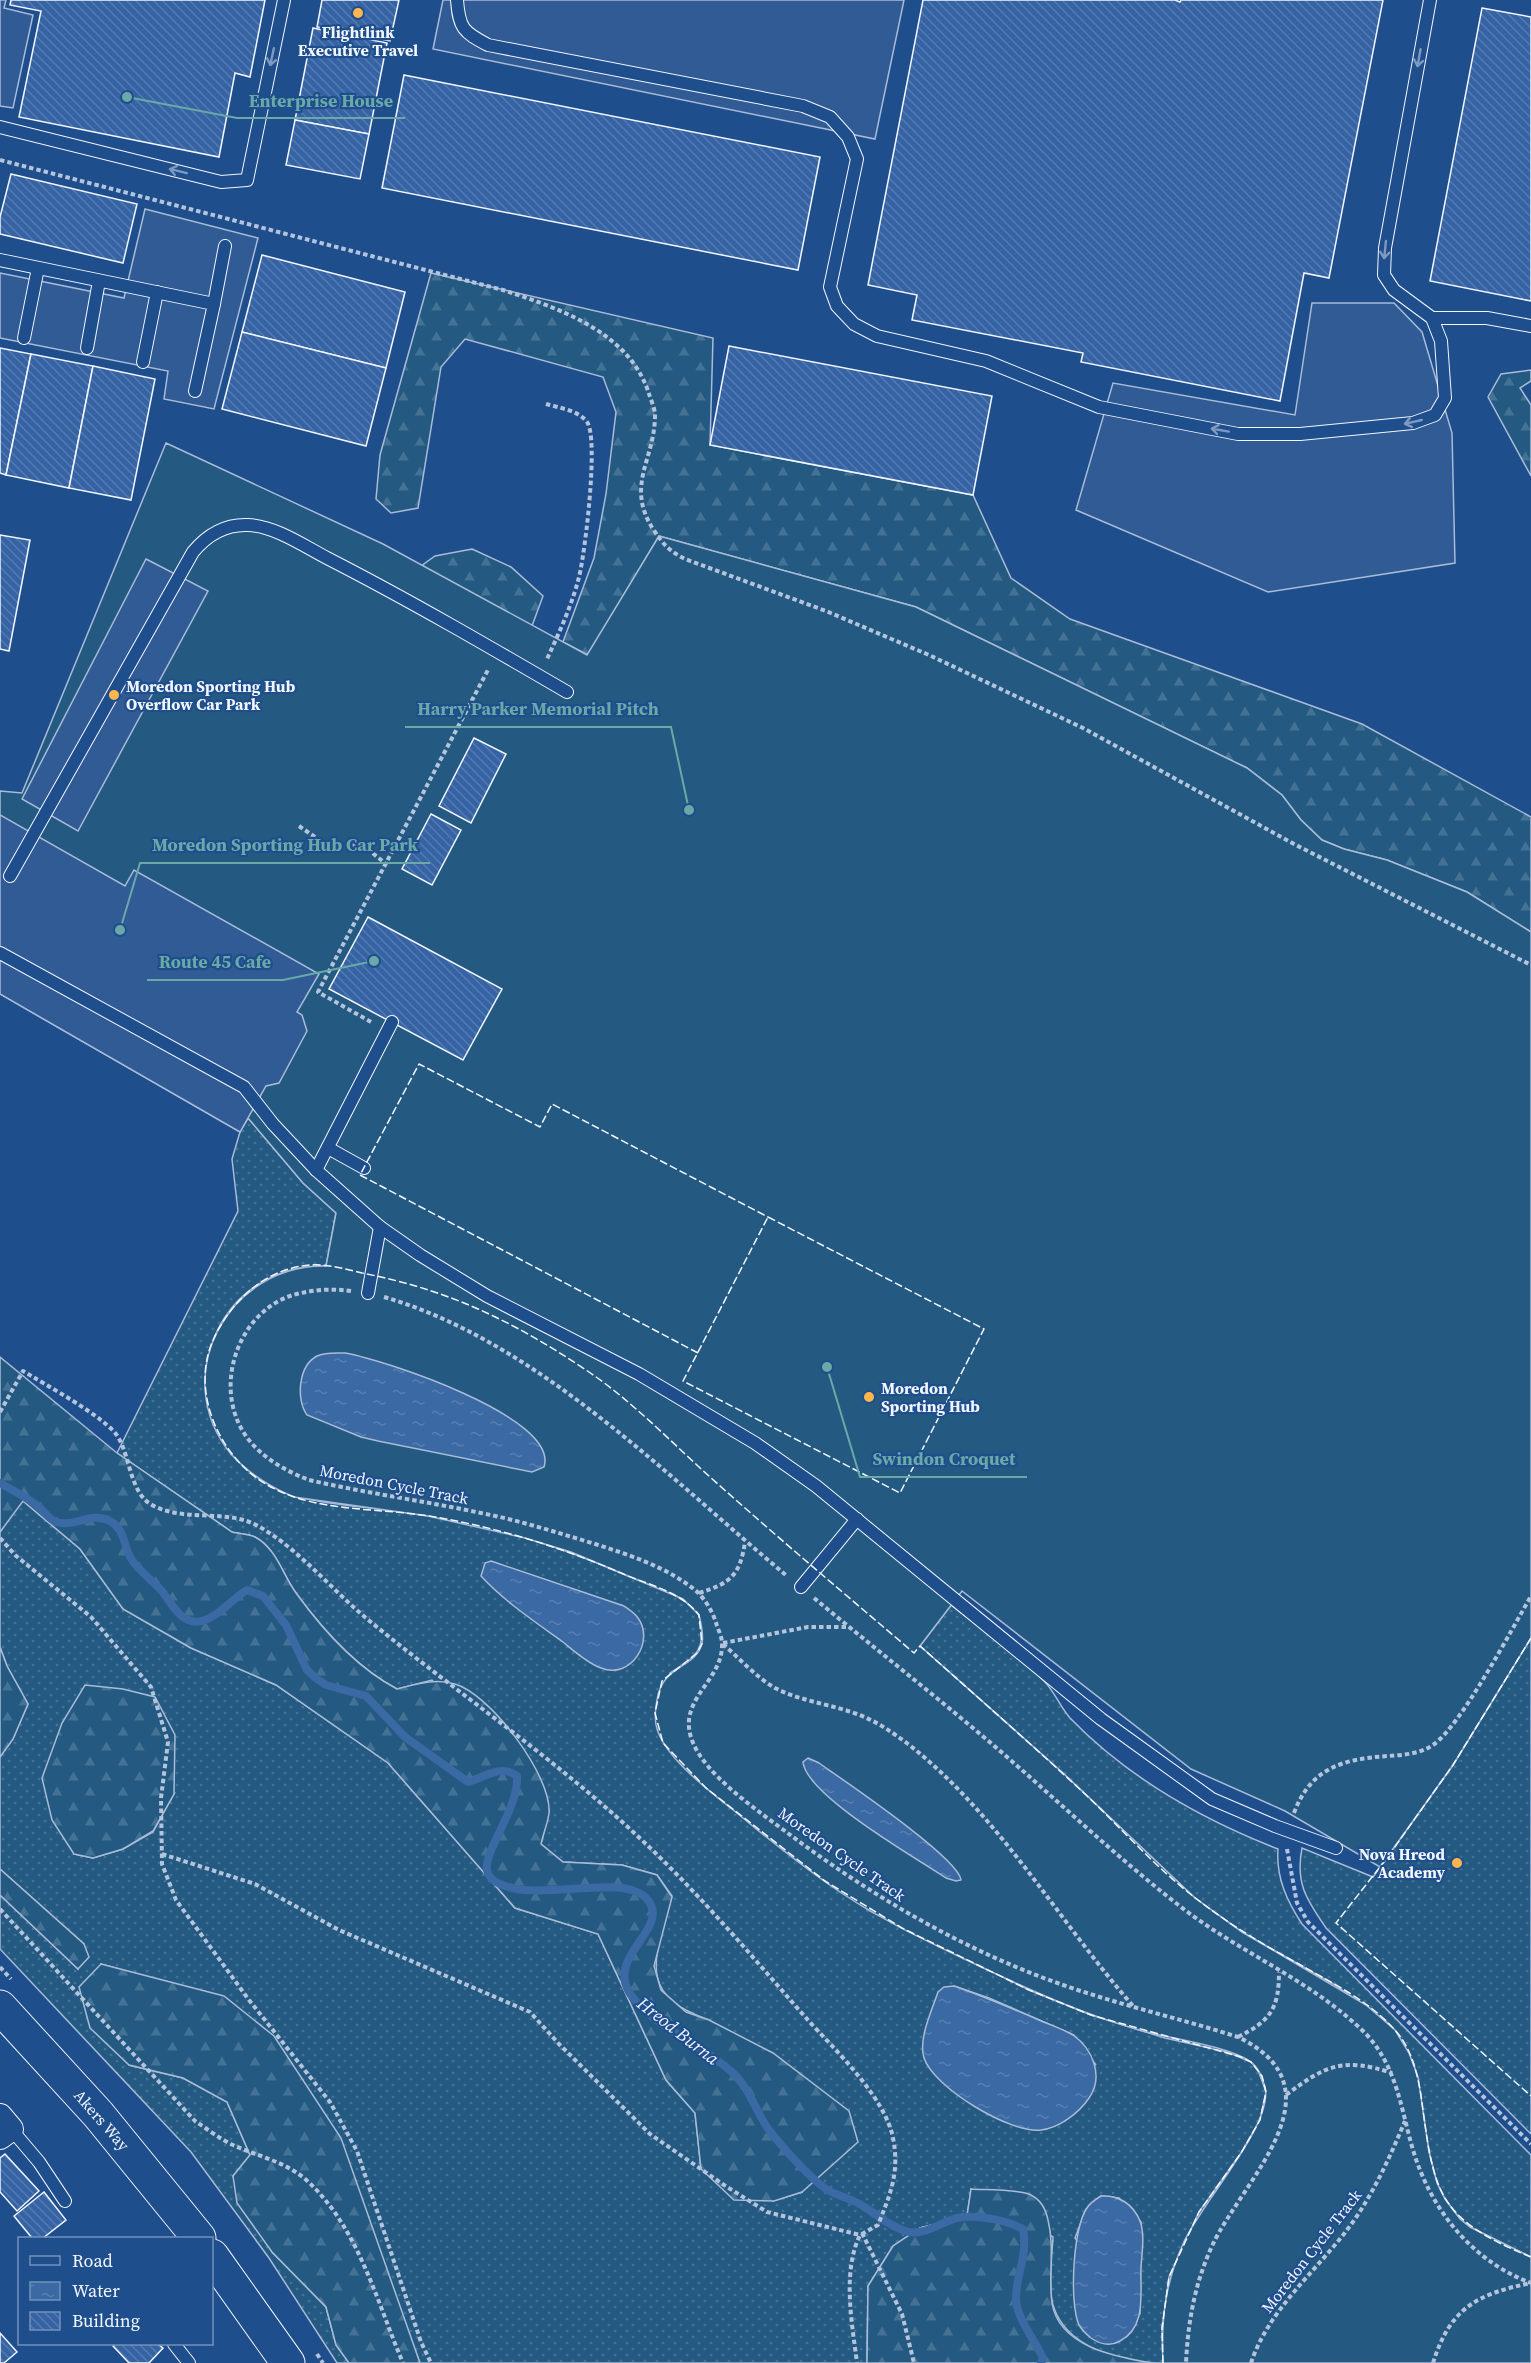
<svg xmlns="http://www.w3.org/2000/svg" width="1531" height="2363" viewBox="0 0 1531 2363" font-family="'Source Serif 4',serif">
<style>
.grass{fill:url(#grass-dots);stroke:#a8bbd7;stroke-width:1.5;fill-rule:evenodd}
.forest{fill:url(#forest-firs);stroke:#a8bbd7;stroke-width:1.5}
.pitch{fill:#245a82;stroke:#a8bbd7;stroke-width:1.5}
.parking{fill:#305b95;stroke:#a8bbd7;stroke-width:1.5}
.water{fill:url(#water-ripples);stroke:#a8bbd7;stroke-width:1.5}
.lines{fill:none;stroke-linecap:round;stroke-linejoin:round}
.stream{stroke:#3b69a3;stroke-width:8}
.building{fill:url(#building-back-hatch);stroke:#f2f6ff;stroke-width:1.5}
.lane-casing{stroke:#f2f6ff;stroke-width:14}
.street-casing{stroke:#f2f6ff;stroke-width:26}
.secondary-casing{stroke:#f2f6ff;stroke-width:35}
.path{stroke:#b3c4dc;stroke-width:4;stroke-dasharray:4.5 3;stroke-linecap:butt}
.lane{stroke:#1f4e8c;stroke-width:12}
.street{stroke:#1f4e8c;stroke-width:24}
.secondary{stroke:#1f4e8c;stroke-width:33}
.fence{stroke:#f2f6ff;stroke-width:1.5;stroke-dasharray:8 3;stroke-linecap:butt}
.oneway{stroke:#7e9ac0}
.poi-dot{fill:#ffb74d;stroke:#1f4e8c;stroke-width:2}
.labels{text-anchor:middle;stroke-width:4.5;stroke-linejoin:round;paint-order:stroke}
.poi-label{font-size:16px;font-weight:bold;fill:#f2f6ff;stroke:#1f4e8c;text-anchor:start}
.street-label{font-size:16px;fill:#f2f6ff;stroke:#1f4e8c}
.water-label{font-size:18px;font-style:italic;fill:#f2f6ff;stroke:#1f4e8c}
.leader{fill:none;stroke:#6aa9a8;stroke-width:2}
.callout-dot{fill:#6aa9a8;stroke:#1f4e8c;stroke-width:2}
.callout-label{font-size:18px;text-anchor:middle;font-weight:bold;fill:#6aa9a8;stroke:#1f4e8c;stroke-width:4.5;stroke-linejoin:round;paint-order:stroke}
</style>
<defs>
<pattern id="grass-dots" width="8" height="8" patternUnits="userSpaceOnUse" patternTransform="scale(1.5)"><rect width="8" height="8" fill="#245a82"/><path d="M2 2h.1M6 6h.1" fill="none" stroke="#447295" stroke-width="1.8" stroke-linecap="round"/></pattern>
<pattern id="forest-firs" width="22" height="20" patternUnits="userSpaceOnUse" patternTransform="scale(1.5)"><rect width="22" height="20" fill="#245a82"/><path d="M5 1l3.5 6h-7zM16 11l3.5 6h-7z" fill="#447295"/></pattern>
<pattern id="water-ripples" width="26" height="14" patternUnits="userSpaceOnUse" patternTransform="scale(1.5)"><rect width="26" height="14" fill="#3b69a3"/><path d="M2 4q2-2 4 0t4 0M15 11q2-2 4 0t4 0" fill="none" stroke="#587fb1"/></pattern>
<pattern id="building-back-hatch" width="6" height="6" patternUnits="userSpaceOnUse" patternTransform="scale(1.5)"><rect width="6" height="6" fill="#3563a3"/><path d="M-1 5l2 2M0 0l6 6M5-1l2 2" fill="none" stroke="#537ab1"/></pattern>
</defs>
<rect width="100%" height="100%" fill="#1f4e8c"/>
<g class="grass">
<path d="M 248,1118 L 303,1183 L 336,1213 L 326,1266 C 238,1264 181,1349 219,1429 C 228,1447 237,1462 254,1475 C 289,1502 336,1504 379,1509 C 411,1513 442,1517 473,1524 C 527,1536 578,1554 628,1576 C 653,1586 682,1593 699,1615 C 707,1648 698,1656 670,1673 L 706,1788 L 825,1881 L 870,1911 L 1029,1990 L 1091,2015 L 1165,2038 L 1227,2052 L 1251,2062 L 1258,2070 L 1266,2092 L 1260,2120 L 1241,2153 L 1199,2212 L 1169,2277 L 1162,2328 L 1163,2363 C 1123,2363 1066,2349 1053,2305 C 1048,2289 1052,2255 1053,2237 L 971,2189 L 967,2216 L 920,2228 L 893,2246 L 868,2286 L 867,2363 L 420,2363 L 394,2294 L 147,1977 L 101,1964 L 129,2065 L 183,2078 L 227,2102 L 250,2155 L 233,2176 L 272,2252 L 326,2307 L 336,2345 L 349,2363 L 337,2363 L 269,2258 L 191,2152 L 0,1949 L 0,1895 L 78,1969 L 84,1944 L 0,1869 L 0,1757 L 13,1739 L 28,1704 L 7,1666 L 0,1647 L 0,1532 L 22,1500 L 80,1549 L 123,1609 L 191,1648 L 276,1685 L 388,1763 L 515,1908 L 598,1934 L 666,2080 L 695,2113 L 701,2169 L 773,2201 L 802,2192 L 709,2020 C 634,1994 656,1957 672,1896 L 657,1875 L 622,1865 L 563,1862 L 541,1844 L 549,1811 L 432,1680 L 397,1689 C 357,1668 323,1630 296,1593 C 283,1575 276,1548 255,1537 C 249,1534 239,1534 232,1532 L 117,1453 L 238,1211 L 232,1159 L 240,1132 ZM 174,1794 L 153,1832 L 123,1849 L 93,1858 L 74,1854 ZM 954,1986 L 989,1998 L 1074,2035 L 1096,2065 ZM 1101,2196 L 1119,2198 L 1141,2222 L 1140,2313 L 1075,2238 L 1086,2209 Z"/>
<path d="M 951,1605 C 982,1630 1015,1653 1044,1681 C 1055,1692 1060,1707 1070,1718 C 1128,1778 1201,1819 1278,1849 C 1276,1878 1287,1901 1302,1924 L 1531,2155 L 1531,2257 L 1470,2227 L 1460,2219 L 1445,2199 L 1437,2183 L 1429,2152 L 1414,2064 L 1386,2021 L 1335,1985 L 1242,1932 L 1195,1898 L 1064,1774 L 920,1646 Z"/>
<path d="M 1531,1638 L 1531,2134 L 1326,1928 C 1307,1900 1295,1884 1302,1848 L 1373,1877 L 1453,1765 Z"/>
</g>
<g class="forest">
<polygon points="431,273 713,338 710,445 973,495 1011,578 1070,619 1362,724 1531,817 1531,932 1467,892 1387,860 1344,849 1322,840 1301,820 1282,795 1247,768 916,607 659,536 588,655 563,642 594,558 606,494 616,412 603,377 465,339 441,367 418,508 391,513 376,499 380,455"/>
<polygon points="1531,370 1531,381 1520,388 1531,405 1531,476 1488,397 1501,374"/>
<polygon points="472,549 511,567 543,596 529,634 396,584 435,556"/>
<path d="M 0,1357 L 117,1453 L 232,1532 C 239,1534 249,1534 255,1537 C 276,1548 283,1575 296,1593 C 322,1629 357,1668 397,1689 C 417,1684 435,1678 455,1684 C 490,1694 552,1776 549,1813 C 548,1823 543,1834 541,1844 L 563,1862 L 622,1865 L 657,1875 L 672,1897 L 654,1966 L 661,1990 L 686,2012 L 709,2020 L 773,2053 L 849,2111 L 858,2142 L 802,2192 L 774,2201 L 734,2200 L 701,2169 L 695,2113 L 666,2080 L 598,1934 L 515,1908 L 388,1763 L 276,1685 L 191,1648 L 123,1609 L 80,1549 L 23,1501 L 0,1532 Z"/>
<polygon points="0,1647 7,1666 28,1704 13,1739 0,1757"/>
<polygon points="85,1685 123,1689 155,1697 175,1735 174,1794 153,1831 123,1849 93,1858 74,1854 52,1820 42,1778 62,1723"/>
<polygon points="0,1869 84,1944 89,1957 78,1969 0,1895"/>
<polygon points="101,1964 224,1996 274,2036 341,2138 420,2363 349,2363 336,2345 326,2307 272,2252 237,2203 233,2176 250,2155 227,2102 183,2078 129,2065 90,2028 79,1987"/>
<path d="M 971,2189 C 985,2190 1020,2189 1031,2195 C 1041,2200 1046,2210 1048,2220 C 1055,2248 1048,2275 1052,2303 C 1059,2347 1116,2357 1152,2363 L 867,2363 L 868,2286 L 893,2246 L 920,2228 L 967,2216 Z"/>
</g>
<path class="pitch" d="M 166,443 L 383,544 L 587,655 L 659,536 L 916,607 L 1247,768 L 1282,795 L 1301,820 L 1322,840 L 1344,849 L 1387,860 L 1467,892 L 1531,932 L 1531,1638 L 1453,1765 L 1380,1867 L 1285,1811 L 1191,1769 L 962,1591 L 920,1646 L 1064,1774 L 1195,1898 L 1242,1932 L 1366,2005 L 1395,2030 L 1409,2053 L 1418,2077 L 1429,2152 L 1437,2183 L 1445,2199 L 1460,2219 L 1470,2227 L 1531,2257 L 1531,2363 L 1163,2363 C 1161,2320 1165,2284 1183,2244 C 1200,2204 1274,2125 1265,2087 C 1262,2077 1259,2068 1251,2062 C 1229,2046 1167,2038 1139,2030 C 1083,2014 1030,1990 977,1965 C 924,1940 871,1915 824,1881 C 792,1858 762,1834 732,1809 C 708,1790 666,1758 657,1729 C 654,1719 655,1710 657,1700 C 662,1664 696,1669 702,1643 C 704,1634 701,1624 699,1615 L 683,1599 L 571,1552 L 525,1538 L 428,1516 L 294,1497 C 270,1487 249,1474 231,1454 C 167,1376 229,1264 326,1266 L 336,1213 L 303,1183 L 248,1118 L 240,1132 L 0,994 L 0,791 L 22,793 Z"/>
<g class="parking">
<polygon points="0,0 6,0 4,8 33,15 13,108 0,106"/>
<polygon points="443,0 904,0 875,139 433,49"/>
<polygon points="145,209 258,238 214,409 164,399 168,371 0,338 0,273 124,298"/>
<polygon points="1312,303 1394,303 1422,332 1452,433 1455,563 1268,592 1076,510 1113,383 1295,415"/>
<polygon points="146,559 208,591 78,831 22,799"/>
<polygon points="0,815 125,886 134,870 319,974 297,1012 302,1015 307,1031 279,1083 266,1086 240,1132 0,994"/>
</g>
<g class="water">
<path d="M 345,1353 C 381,1359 560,1417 544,1467 L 532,1472 L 378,1441 L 361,1437 L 307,1415 C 296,1400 298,1366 317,1356 C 325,1352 336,1353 345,1353 Z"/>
<path d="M 491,1561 L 624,1606 C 628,1609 635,1613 638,1618 C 655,1641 631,1680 601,1668 C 587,1663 574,1651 563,1642 C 534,1621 505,1602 481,1576 L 485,1563 Z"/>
<path d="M 808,1758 L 819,1763 C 843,1780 959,1858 961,1880 L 956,1881 L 946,1878 C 916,1858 806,1795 803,1762 Z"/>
<path d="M 954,1986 C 983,1996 1011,2008 1039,2020 C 1050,2025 1063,2029 1073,2035 C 1093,2049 1104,2077 1089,2098 C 1079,2113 1059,2128 1041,2130 C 1011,2134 934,2088 924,2058 C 918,2039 932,2010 938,1992 L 944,1987 Z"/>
<path d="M 1101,2196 C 1119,2195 1133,2204 1140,2221 C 1145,2234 1142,2253 1141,2267 C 1140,2293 1147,2327 1120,2341 C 1110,2347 1101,2345 1091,2338 C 1086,2334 1082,2330 1079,2325 C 1069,2303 1073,2227 1087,2208 C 1090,2203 1096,2199 1101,2196 Z"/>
</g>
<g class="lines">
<path class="stream" d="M 0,1483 C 12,1490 24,1496 35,1504 C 43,1509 48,1519 56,1522 C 75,1528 91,1511 110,1521 C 126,1530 123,1547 132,1560 C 140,1572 151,1579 161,1590 C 171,1602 181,1626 202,1621 C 218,1617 232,1599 247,1590 L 263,1596 L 286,1625 L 307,1670 L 317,1679 L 326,1685 L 366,1696 L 405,1737 L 468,1782 C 485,1777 501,1764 517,1776 C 519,1808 484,1850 487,1870 C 488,1876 493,1881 498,1883 C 537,1904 623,1871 647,1899 C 672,1928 607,1954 629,1992 C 648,2024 705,2046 733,2073 C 750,2089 756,2112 769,2130 C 782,2147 808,2176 826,2189 C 836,2196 851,2198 863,2206 C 876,2214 889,2226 905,2231 C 924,2237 940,2222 957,2218 C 976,2214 1006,2220 1023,2229 C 1028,2258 1016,2273 1016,2298 C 1016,2318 1035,2340 1043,2358 L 1041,2363"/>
</g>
<g class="building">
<polygon points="11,0 265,0 250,77 235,73 219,157 19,117 41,11 10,5"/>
<polygon points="322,0 399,0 390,41 317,27"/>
<polygon points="923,0 1175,0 1180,2 1181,0 1383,0 1329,278 1304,273 1280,401 1081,362 1083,353 912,320 917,295 868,285"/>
<polygon points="1482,8 1531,17 1531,301 1430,281"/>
<polygon points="313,28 387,43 369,134 295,120"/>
<polygon points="404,75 820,157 798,270 382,188"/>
<polygon points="295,120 369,134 360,179 286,165"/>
<polygon points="11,174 137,204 123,263 0,234 0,217"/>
<polygon points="262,255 405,292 386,368 242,332"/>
<polygon points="242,332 386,368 366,446 222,409"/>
<polygon points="729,346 992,396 973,495 710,445"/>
<polygon points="0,348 31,354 6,475 0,473"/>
<polygon points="31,354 93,366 69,488 6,475"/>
<polygon points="93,366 155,379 131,500 69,488"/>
<polygon points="0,535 30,540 9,651 0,649"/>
<polygon points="474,738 506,754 471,823 439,806"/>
<polygon points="431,814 461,830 432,885 402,869"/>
<polygon points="368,917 502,989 463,1060 329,989"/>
<polygon points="5,2154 39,2191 17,2211 0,2192 0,2158"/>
<polygon points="44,2192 66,2220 43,2238 32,2238 14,2216"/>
<polygon points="0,2333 17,2352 4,2363 0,2363"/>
<polygon points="115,2344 158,2344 163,2348 149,2363 129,2363 113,2346"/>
</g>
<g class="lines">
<g class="lane-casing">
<g id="lane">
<path d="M 457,0 C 459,28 463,32 488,45 L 803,106 L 830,117 L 848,137 L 857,159 L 830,287 L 837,306 L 854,324 L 877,336 L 986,361 L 1099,407 L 1238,434 L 1300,434 L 1413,423 L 1435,415 L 1445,398 L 1441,341 L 1432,318 L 1394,290 L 1384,275 L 1385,248 L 1430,0"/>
<polyline points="0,127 221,182 247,180 284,0"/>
<polyline points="0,260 214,304 195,391"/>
<polyline points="214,304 225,246"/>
<polyline points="1432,318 1487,318 1531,326"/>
<polyline points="24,338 38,268"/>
<polyline points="87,348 99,281"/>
<polyline points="143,362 157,292"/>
<path d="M 10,876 L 193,552 C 207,535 224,524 248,525 C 275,526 304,546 327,558 C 409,600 488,646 567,692"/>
<polyline points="0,953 244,1087 273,1124 316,1170 380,1227 420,1255 487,1296 639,1374 755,1443 816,1486 1101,1719 1212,1799 1275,1826 1336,1848"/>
<polyline points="328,1148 364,1168"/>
<polyline points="316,1170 392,1022"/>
<polyline points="368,1293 380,1227"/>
<polyline points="801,1587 857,1519"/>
<polyline points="11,2129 39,2162 65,2201"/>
<polyline points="174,2344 189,2363"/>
</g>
</g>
<g class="street-casing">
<polyline id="street" points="0,2116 11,2129 0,2137"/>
</g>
<g class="secondary-casing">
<g id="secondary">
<polyline points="0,2007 98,2114 199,2238"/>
<polyline points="212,2256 288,2363"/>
</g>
</g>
<g class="path">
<path d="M 0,160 L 503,290 C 558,308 630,332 649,394 C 651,400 655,409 655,415 C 655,460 625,485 653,529 C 663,544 669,551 685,559 L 826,611 L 929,655 L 1083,728 L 1294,844 L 1531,965"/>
<path d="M 546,404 C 559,408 578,410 587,422 C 599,438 585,554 579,577 C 572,605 559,633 547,659"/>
<polyline points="299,826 328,846 357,845 365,847 385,863"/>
<polyline points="371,1022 318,992 489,668"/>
<path d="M 351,1291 C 330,1288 307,1290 287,1297 C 238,1317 216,1382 241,1428 C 255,1454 283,1470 309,1480 C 366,1493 424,1501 481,1513 C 518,1520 555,1532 592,1543 C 629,1555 665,1566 695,1590 C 705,1598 714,1614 717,1626 C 719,1631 722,1638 722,1643 C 724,1685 666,1702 699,1754 C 718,1784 761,1813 789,1834 C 880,1902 979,1959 1087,1993 C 1137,2009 1188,2021 1238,2037 C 1345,2089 1244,2179 1213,2244 C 1195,2282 1188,2321 1186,2363"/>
<path d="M 384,1297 C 536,1341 668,1477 787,1576"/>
<path d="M 0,1412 L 23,1371 C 44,1384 107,1418 118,1437 C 130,1456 130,1493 152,1505 C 185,1523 226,1508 258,1526 C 299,1549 330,1588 366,1618 C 458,1694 559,1761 646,1844 C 704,1899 755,1960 807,2019 C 835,2050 885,2097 893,2138 C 900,2172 890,2195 878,2225 L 860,2235 C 842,2272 852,2323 857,2363"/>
<polyline points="0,1538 15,1555 91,1617 151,1687 168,1742 161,1798 162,1864 176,1900 249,2000 330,2102 357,2151 421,2342 431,2363"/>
<path d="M 699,1593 C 731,1583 740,1575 745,1542"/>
<path d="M 814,1598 C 873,1647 933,1694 992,1744 C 1055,1798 1115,1856 1181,1907 C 1240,1953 1313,1981 1366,2034 C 1397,2067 1401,2109 1413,2150 C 1431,2210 1472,2261 1531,2283"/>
<polyline points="723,1643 808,1627 849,1627"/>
<path d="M 723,1644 C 739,1658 756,1677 775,1688 C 800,1701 830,1704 857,1714 C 876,1721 892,1732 908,1744 C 998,1814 1058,1920 1133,2006"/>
<path d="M 1294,1813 C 1311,1767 1344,1759 1388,1756 C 1403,1755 1420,1754 1433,1745 C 1460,1727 1512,1629 1531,1596"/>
<polyline points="1287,1849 1297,1903 1308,1922 1531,2144"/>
<polyline points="162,1854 255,1884 339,1930 530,2012 559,2044 650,2134 724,2185 767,2212 860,2235"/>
<path d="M 0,1909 L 195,2121 C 207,2129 220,2139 233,2145 C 257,2156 283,2161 304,2178 C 358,2225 376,2300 403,2363"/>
<polyline points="0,1967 11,1979"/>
<path d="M 1238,2037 C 1270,2021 1279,2009 1279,1972"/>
<path d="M 1286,2095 C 1326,2065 1343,2057 1392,2073"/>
<polyline points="862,2233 902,2314 914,2363"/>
<polyline points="317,2354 323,2363"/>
<path d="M 1251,2363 C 1268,2311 1314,2273 1347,2230 C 1372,2197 1389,2159 1405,2121"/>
<path d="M 1433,2363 C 1450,2308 1477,2294 1531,2283"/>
</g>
<use href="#lane" class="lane"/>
<use href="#street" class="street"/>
<use href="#secondary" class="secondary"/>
<g class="fence">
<polygon points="768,1217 984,1329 900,1493 683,1381"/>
<polyline points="698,1353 360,1175 419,1064 540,1127 552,1104 768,1217"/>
<polyline points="1531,1638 1453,1765 1387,1858 1336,1923 1531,2096"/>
<path d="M 1163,2363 L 1162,2328 L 1169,2277 L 1199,2212 L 1241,2153 L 1260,2120 L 1266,2092 L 1262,2076 L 1251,2062 L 1241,2057 L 1091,2015 L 1029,1990 L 902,1928 L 825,1881 L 706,1788 L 663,1743 L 655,1713 L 662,1681 L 697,1653 L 702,1644 L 699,1615 C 682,1593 653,1586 628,1576 C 564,1548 497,1527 429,1516 C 379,1508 321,1512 275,1489 C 222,1464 188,1393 214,1338 C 232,1300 266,1268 311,1265 C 328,1264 345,1269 362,1273 C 449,1290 513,1321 586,1370 C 631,1400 670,1441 710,1477 C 777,1537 846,1595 914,1653 L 920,1646 C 975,1695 1031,1744 1085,1794 C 1122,1829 1157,1869 1198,1900 C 1229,1924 1262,1944 1297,1963 C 1330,1982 1368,2000 1394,2029 C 1411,2047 1417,2072 1421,2095 C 1434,2192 1435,2218 1531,2257"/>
</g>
</g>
<defs><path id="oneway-shaft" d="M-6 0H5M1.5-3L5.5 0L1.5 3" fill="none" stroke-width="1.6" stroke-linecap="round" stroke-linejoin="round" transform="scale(1.5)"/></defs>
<g class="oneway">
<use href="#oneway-shaft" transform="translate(272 57) rotate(102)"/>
<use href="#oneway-shaft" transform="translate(1419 58) rotate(100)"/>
<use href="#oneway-shaft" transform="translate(178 171) rotate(-166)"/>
<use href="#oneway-shaft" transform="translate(1385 250) rotate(96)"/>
<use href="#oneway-shaft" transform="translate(1413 422) rotate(167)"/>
<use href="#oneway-shaft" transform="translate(1220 430) rotate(-170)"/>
</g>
<g class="poi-dot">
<circle cx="358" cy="13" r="6"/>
<circle cx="114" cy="695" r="6"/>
<circle cx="869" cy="1397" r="6"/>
<circle cx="1457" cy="1863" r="6"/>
</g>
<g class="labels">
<g class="poi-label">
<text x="358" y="38" text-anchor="middle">Flightlink<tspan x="358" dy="18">Executive Travel</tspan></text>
<text x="126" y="692">Moredon Sporting Hub<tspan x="126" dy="18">Overflow Car Park</tspan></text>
<text x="881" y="1394">Moredon<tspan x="881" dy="18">Sporting Hub</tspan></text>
<text x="1445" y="1860" text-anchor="end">Nova Hreod<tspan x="1445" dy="18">Academy</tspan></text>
</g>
<g class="street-label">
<text transform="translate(394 1484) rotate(11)" y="6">Moredon Cycle Track</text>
<text transform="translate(842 1854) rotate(35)" y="6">Moredon Cycle Track</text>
<text transform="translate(102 2120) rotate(49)" y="6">Akers Way</text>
<text transform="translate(1311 2251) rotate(-52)" y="6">Moredon Cycle Track</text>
</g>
<g class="water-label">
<text transform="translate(678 2031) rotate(38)" y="6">Hreod Burna</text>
</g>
</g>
<path class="leader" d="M127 97L237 118H405M689 810L671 727H405M120 930L140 863H430M374 961L283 980H147M827 1367L860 1477H1027"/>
<g class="callout-dot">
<circle cx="127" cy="97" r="6"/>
<circle cx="689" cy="810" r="6"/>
<circle cx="120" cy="930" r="6"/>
<circle cx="374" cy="961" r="6"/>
<circle cx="827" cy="1367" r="6"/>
</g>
<g class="callout-label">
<text x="321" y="107">Enterprise House</text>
<text x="538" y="715">Harry Parker Memorial Pitch</text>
<text x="285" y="851">Moredon Sporting Hub Car Park</text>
<text x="215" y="968">Route 45 Cafe</text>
<text x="944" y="1465">Swindon Croquet</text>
</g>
<rect x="18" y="2237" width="195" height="108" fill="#1f4e8c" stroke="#7391ba" stroke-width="1.5"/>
<rect x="30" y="2256" width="30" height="9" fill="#1f4e8c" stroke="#7391ba" stroke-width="1.5"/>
<text x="72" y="2267" font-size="18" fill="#f2f6ff">Road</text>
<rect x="30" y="2282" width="30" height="18" fill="url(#water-ripples)" stroke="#7391ba" stroke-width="1.5"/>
<text x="72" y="2297" font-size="18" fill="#f2f6ff">Water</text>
<rect x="30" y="2312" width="30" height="18" fill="url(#building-back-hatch)" stroke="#7391ba" stroke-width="1.5"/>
<text x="72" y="2327" font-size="18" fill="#f2f6ff">Building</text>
</svg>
